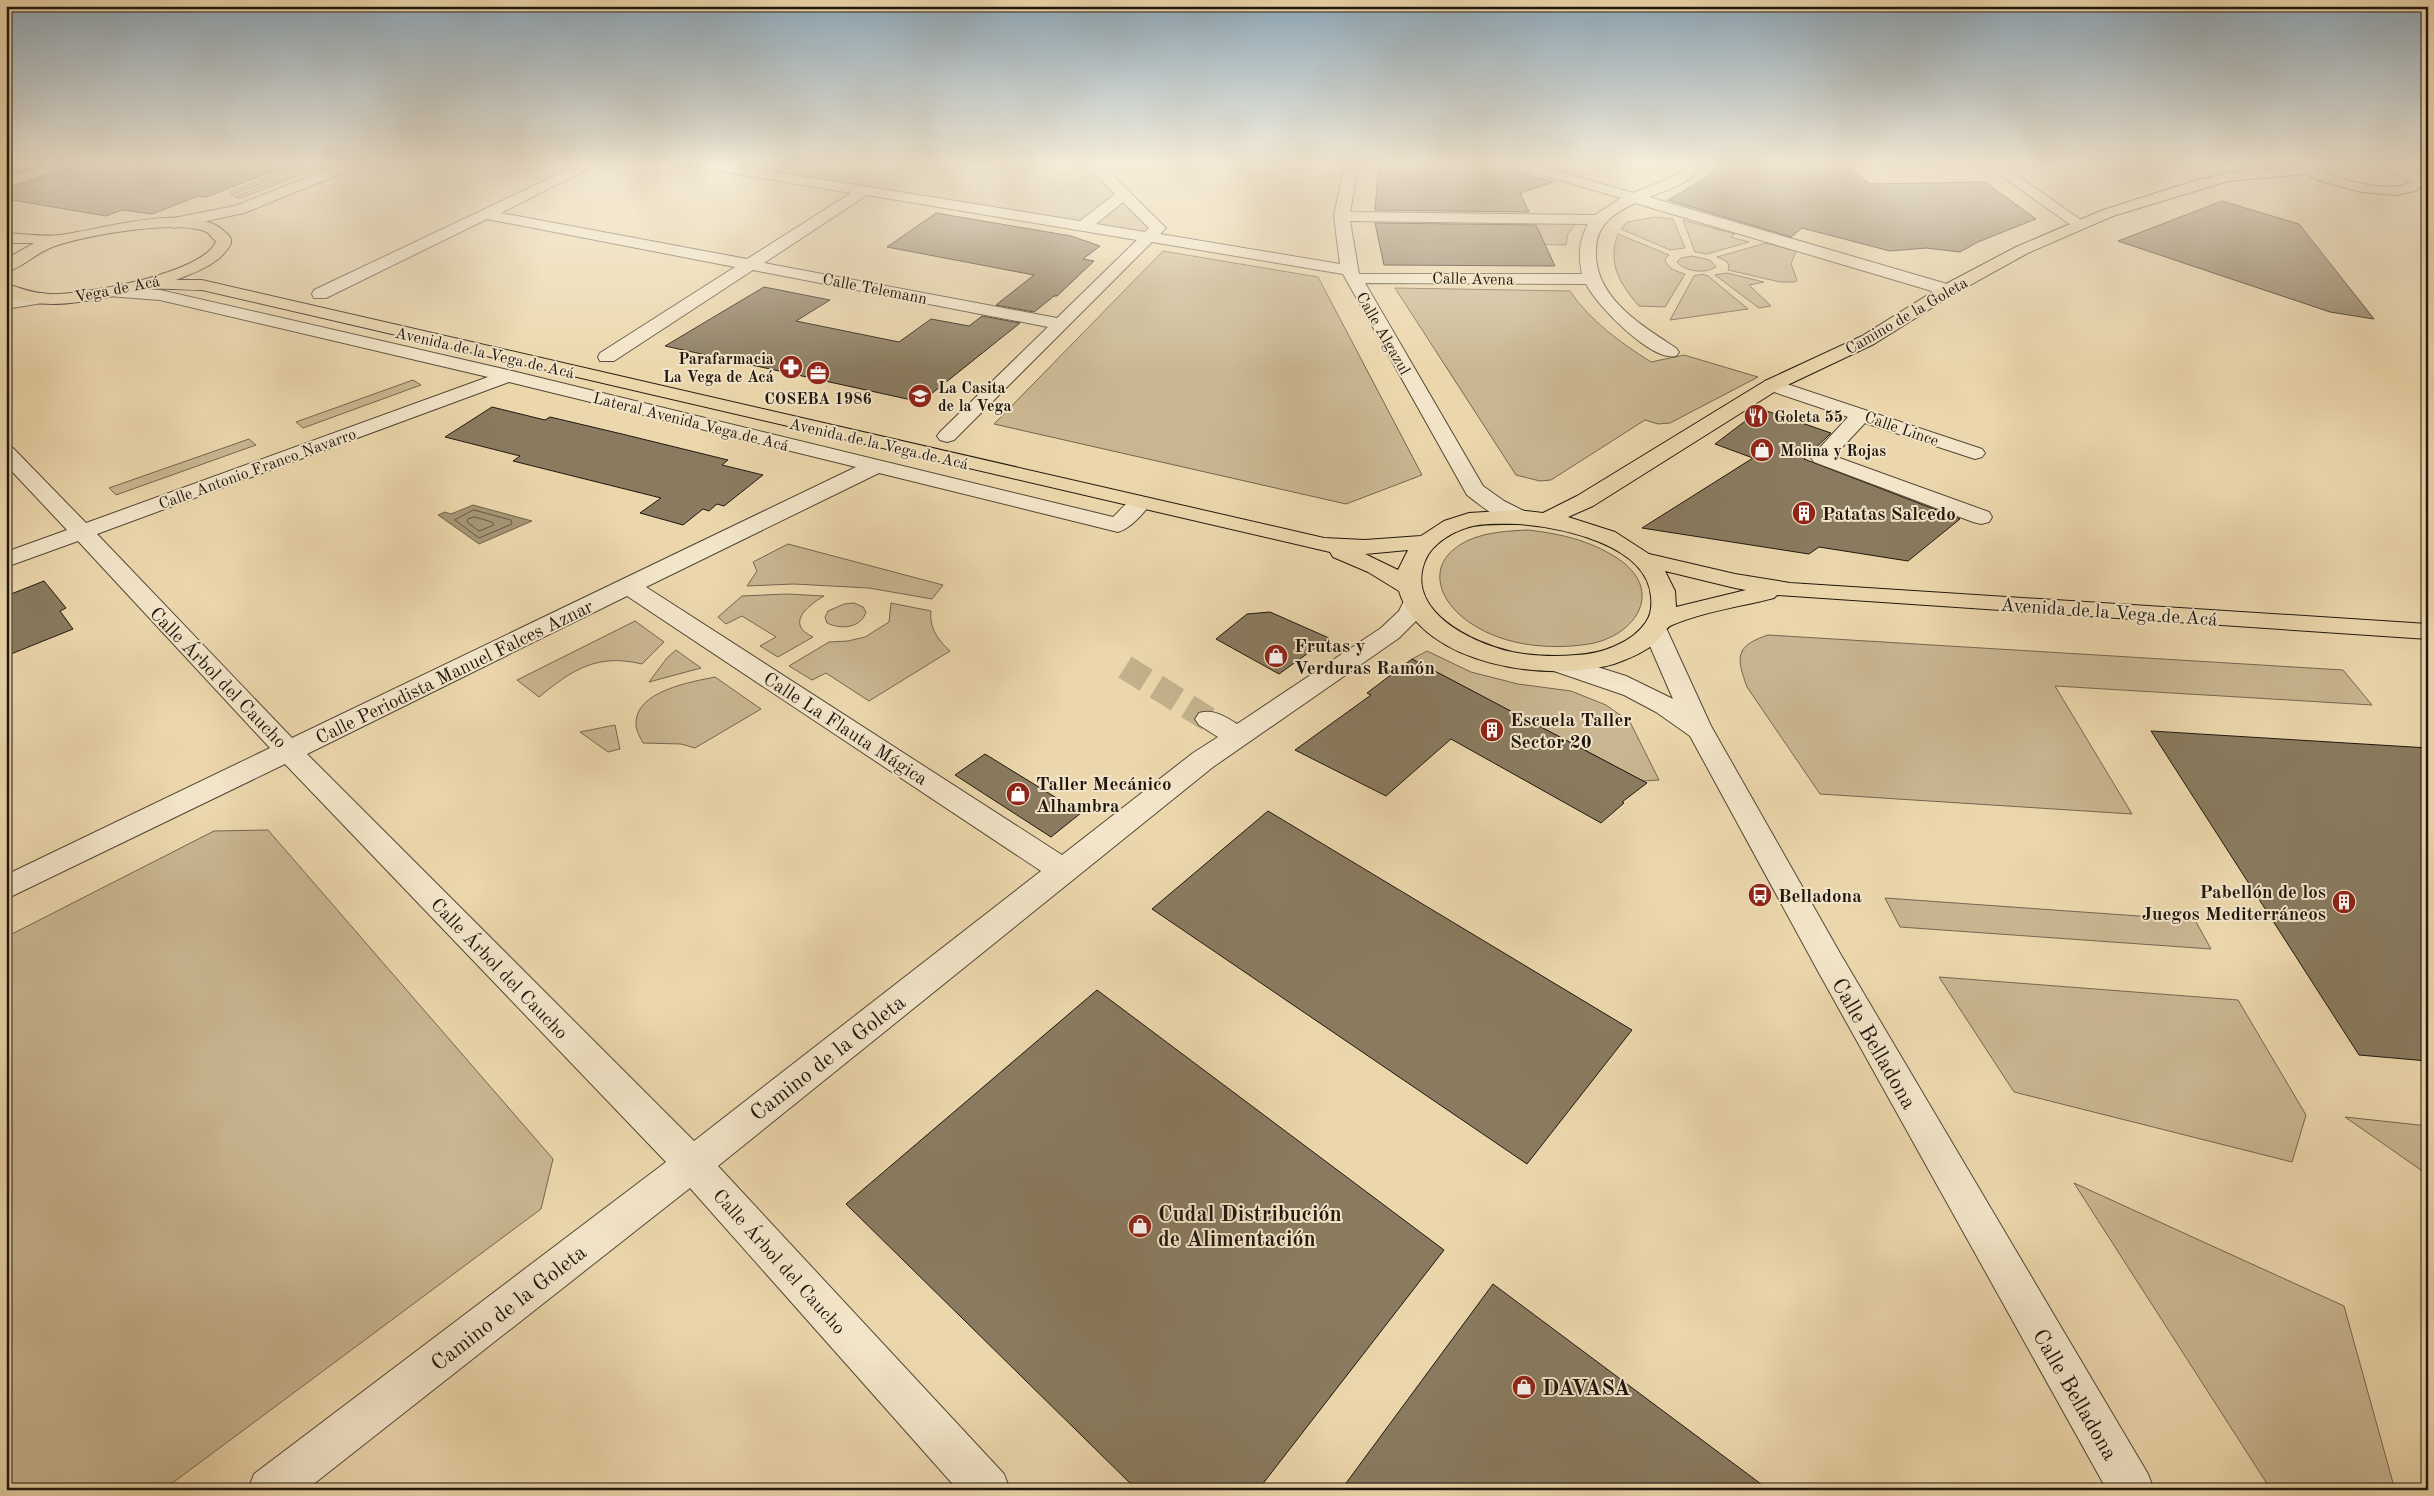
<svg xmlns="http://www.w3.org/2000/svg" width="2434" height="1496" viewBox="0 0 2434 1496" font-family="'Old Standard TT',serif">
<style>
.green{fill:#c9b691;stroke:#746650}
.water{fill:#a69676;stroke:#70634c}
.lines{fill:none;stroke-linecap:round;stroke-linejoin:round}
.shore{stroke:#625642;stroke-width:1}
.building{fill:#8a7b60;stroke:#1f170e}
.minor-tunnel{stroke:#c3b18c;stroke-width:25;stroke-dasharray:25 12;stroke-linecap:butt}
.minor-casing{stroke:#524736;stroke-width:2}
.major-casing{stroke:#1f170e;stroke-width:2}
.minor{fill:#f3e5c9;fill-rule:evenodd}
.major{fill:#ecd7ac;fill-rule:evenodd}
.labels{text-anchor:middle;stroke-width:4;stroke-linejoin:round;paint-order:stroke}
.far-street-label{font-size:16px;fill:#1f170e;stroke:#f3e5c9}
.far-poi-label{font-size:16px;font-weight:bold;fill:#1f170e;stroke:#f3e5c9;text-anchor:start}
.poi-label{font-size:19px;font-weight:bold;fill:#1f170e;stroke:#f3e5c9;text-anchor:start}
.street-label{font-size:19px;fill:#1f170e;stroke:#f3e5c9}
.near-street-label{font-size:22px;fill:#1f170e;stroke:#f3e5c9}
.near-poi-label{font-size:22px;font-weight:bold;fill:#1f170e;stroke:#f3e5c9;text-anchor:start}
</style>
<rect width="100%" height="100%" fill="#ecd7ac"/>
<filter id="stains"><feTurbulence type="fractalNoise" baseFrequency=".004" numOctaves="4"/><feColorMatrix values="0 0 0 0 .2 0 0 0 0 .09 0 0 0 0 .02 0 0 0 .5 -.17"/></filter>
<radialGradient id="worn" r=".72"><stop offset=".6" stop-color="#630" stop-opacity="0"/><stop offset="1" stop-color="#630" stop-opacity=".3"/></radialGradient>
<g class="green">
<polygon points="306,162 315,162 232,195 230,192"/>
<polygon points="323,162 333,162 241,198 235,197"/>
<polygon points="715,162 1087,162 1152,229 1144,232 1134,232"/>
<polygon points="1655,217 1673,219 1685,248 1670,250 1621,229 1627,222"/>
<polygon points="1683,220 1735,234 1731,237 1749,242 1707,254 1695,252"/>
<polygon points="1525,223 1576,223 1568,234 1566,245 1527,244"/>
<path d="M 1618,234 L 1669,255 L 1665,259 C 1667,269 1676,271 1685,274 L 1665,307 L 1639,306 C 1620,284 1607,264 1618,234 Z"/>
<polygon points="1766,243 1796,251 1791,264 1797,280 1795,282 1780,282 1728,270 1729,265 1726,261 1717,257"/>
<polygon points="1163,251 1318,277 1422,475 1346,504 994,424"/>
<path d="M 1692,256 L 1710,260 L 1716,267 C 1706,274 1685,272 1677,262 L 1681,258 Z"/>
<polygon points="1727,273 1764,282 1749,285 1771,306 1759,308 1715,275"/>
<polygon points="1702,274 1708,276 1748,309 1670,320 1694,276"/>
<path d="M 1395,288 L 1570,291 C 1590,321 1621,343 1651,362 L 1684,355 L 1758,377 L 1670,423 L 1658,424 L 1645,420 L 1551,480 L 1540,481 L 1516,475 Z"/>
<polygon points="413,380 421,385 303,428 296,422"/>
<polygon points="249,439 256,445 116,495 109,488"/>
<path d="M 1528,530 C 1561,534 1589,540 1617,558 C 1666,590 1636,636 1589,644 C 1550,650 1505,646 1472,624 C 1437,602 1423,561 1469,540 C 1487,532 1508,531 1528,530 Z"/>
<polygon points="788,544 943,585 932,599 869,588 794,584 747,586 757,571 753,562"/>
<path d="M 787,594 L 824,596 C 807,606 785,624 813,637 L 778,657 L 760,646 L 776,637 L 742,616 L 726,624 L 718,617 L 742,596 Z"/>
<path d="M 854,603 L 863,607 L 866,612 C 861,628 841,630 827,623 L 825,617 L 828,611 L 844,604 Z"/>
<path d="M 891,603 L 931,611 C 929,628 938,640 950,651 L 869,701 L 826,673 L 812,680 L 789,666 L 829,642 L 848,641 L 865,637 L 889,622 Z"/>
<path d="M 635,621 L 664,642 L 642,664 C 597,653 572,670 539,697 L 517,680 Z"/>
<path d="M 1768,635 L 2343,670 L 2372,705 L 2055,686 L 2132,814 L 1820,794 L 1747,687 C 1736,657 1735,646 1768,635 Z"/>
<polygon points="676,650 701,668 649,682 667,658"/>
<polygon points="1427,651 1471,672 1518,684 1571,691 1606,705 1630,722 1659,780 1643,781 1412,659"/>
<path d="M 715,677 L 761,709 L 695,748 L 681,744 L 643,743 C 640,737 636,730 636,725 C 634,691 691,682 715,677 Z"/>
<polygon points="615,725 620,749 608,752 580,732"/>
<polygon points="268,830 553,1159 541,1209 163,1490 6,1490 6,937 214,831"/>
<polygon points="1885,898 2195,920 2211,949 1900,927"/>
<polygon points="1939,977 2238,1000 2306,1115 2292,1162 2014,1092"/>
<polygon points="2345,1117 2428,1126 2428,1175"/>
<polygon points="2074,1183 2344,1306 2395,1490 2271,1490"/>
</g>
<polygon class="water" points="473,505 532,521 479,544 438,515 445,512 451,514"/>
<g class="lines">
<g class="shore">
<polygon points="474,510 511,520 512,524 479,538 455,520"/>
<polygon points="475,517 492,522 494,525 479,531 467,522 468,519"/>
</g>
</g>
<g class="building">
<polygon points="6,162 51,162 6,176"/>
<polygon points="78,162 292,162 292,164 206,197 198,196 152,214 122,210 106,216 6,199 6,189 75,167"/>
<polygon points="1379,162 1487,162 1553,182 1520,193 1529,212 1375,210"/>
<polygon points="1841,163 1870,184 1985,182 2036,219 1978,242 1960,252 1926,248 1890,251 1802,228 1791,237 1668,200 1706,178 1720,164"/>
<polygon points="2222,201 2299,224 2374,319 2330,312 2118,241"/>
<polygon points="936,213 1071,236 1100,246 1083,259 1094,261 1057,296 1054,296 1034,312 996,305 1034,275 887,247"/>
<polygon points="1375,223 1536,225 1555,266 1384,265"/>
<polygon points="764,287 830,300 796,321 899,342 931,319 969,326 982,316 1020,323 921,402 665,346"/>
<polygon points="492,407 545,420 550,417 622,434 728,460 722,465 763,475 724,506 717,504 709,511 703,509 683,525 640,513 661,498 513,461 520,456 445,437"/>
<polygon points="1761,409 1831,433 1804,459 1960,519 1908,561 1819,547 1809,554 1642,528 1753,458 1715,444"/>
<polygon points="44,581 66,608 60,611 73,629 6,656 6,596"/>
<polygon points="1270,612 1329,638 1279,674 1216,639 1247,614"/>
<polygon points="1412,659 1647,783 1622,802 1624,803 1601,823 1451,739 1386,796 1295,750 1371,695 1367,693"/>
<polygon points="2151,731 2428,748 2428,1061 2359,1055"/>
<polygon points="985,754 1081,813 1051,837 955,775"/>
<polygon points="1268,811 1632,1030 1527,1164 1152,909"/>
<polygon points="1097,990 1444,1250 1258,1490 1137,1490 846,1204"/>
<polygon points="1493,1284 1769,1490 1341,1490"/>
</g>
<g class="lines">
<polyline class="minor-tunnel" points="1125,667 1208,719"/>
<g class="minor-casing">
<g id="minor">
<polygon points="56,162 76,162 74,165 6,187 6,178"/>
<polygon points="346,162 364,162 362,165 244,213 174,228 166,223 174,218 235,206"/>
<path d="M 584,162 L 601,162 L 501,213 L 747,259 L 851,193 L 690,166 L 685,165 L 683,162 L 713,162 L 1080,221 L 1115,194 L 1085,162 L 1099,162 L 1163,225 L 1166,228 L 1160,234 L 1340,264 L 1334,216 L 1345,162 L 1359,162 L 1350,212 L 1595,215 L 1621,198 L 1508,165 L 1506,162 L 1527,162 L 1633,193 L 1668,179 L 1683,171 L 1690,162 L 1704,162 C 1693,183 1670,189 1649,197 L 1954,286 L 1956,290 L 1954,294 L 1942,294 L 1635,203 C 1614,213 1597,224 1596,249 C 1593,297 1641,325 1676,348 L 1679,352 L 1676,356 C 1652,362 1597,306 1586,284 L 1365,283 L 1483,486 L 1504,501 L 1526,512 L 1529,517 L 1526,522 C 1505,527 1483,507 1467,495 L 1343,274 L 1152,242 L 954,440 L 947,442 L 940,440 L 937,436 L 940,432 L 1048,327 L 753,270 L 614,361 L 600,361 L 598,357 L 600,353 L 735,267 L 487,219 L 326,298 L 314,298 L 312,294 L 314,290 ZM 867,195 L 1137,240 L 1057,318 L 764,263 ZM 1123,202 L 1149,228 L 1145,232 L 1096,224 ZM 1350,221 L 1588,224 C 1579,241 1578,256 1582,274 L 1359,274 Z"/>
<polygon points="1982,162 1998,162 2088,225 2080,230 2075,228"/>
<path d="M 114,287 L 160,290 L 508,370 L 1113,517 C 1124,507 1131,494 1148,498 L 1151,503 C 1143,514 1131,528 1118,532 L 879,473 L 646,587 L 1062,855 L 1193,753 L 1218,737 L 1199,725 L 1195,719 L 1199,713 C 1214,709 1224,716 1237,724 L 1381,628 L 1399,611 L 1406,597 L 1415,595 L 1424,597 L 1427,602 L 1418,619 L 1399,638 L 1213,767 L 718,1166 L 1004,1474 L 1010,1490 L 958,1490 L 690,1188 L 306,1490 L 248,1490 L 254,1474 L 666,1162 L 285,764 L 6,899 L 6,875 L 270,748 L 78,541 L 6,567 L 6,552 L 67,530 L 6,465 L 6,446 L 13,448 L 86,523 L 488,377 L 160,300 L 108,296 L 106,292 L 108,288 ZM 509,382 L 856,467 L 292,738 L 97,534 ZM 627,596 L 1041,871 L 694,1141 L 307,754 Z"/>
<polygon points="42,293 48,294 51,298 48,302 6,309 6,299"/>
<polygon points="1772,379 1982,449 1985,453 1982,457 1975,459 1865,423 1834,456 1989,512 1992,517 1989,522 1981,524 1973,522 1814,462 1811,458 1814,454 1848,417 1765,389 1762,385 1765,381"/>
<polygon points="1655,623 1664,625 1667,630 1711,726 1841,955 2148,1474 2154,1490 2107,1490 1819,973 1690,736 1656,712 1624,695 1551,670 1547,664 1551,658 1560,656 1569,658 1626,676 1673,699 1643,630 1646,625"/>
</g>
</g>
<g class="major-casing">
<path id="major" d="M 2297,162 L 2311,162 L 2310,165 C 2331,178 2388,195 2410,182 L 2395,171 L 2370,165 L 2368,162 C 2389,160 2414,162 2425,183 L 2415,191 L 2396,195 L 2361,192 L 2321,181 L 2306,174 L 2228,181 L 2113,216 L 2028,253 L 1954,294 L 1874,344 L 1779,389 L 1593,506 L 1568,517 L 1615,532 L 1649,554 L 1735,574 L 1790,583 L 2428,624 L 2428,639 L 1777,595 L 1774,598 C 1740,607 1705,611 1672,625 C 1665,628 1662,636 1657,641 C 1646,652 1628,659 1614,664 C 1549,683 1422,666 1399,591 L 1368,572 L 1333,557 L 1330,552 L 202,290 C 184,290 162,287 144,290 C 98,298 51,314 6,295 L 6,284 C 21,288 32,293 47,294 C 79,296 205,274 216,241 C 213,239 210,235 208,233 C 181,218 78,236 50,248 C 35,254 22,268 6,272 L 6,259 L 34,243 L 6,243 L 6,233 C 23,234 43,237 60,235 C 99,230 191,201 224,231 C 228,235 232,237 231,243 C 221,264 196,272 176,280 L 202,280 L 1324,538 L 1365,540 L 1421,536 L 1444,521 L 1469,513 L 1518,510 L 1543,513 L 1577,496 L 1765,381 L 1862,336 L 1942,286 L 2016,247 L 2103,210 L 2197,180 L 2228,173 L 2296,167 ZM 1518,524 C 1559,527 1648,544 1651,597 C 1652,606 1651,615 1646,622 C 1632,643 1601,654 1576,655 C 1555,657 1534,656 1512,652 C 1472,643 1405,611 1425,561 C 1432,543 1455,530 1473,526 C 1487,523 1503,524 1518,524 ZM 1408,550 L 1398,570 L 1365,554 ZM 1665,571 L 1735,588 L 1746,590 L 1676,607 L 1675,591 Z"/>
</g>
<use href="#minor" class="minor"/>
<use href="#major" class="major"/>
</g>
<linearGradient id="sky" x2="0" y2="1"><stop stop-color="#8da8ba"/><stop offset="0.44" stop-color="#f6edda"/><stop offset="1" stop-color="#f6edda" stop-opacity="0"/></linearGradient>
<rect width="2434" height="371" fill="url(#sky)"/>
<defs>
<g id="pharmacy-disc" transform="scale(1.25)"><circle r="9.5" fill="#8f2418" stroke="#f3e5c9"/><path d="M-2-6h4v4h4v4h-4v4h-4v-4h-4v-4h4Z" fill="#fff"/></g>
<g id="office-disc" transform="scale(1.25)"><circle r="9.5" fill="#8f2418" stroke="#f3e5c9"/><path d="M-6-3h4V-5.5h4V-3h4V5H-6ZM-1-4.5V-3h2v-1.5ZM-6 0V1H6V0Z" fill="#fff"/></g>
<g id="school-disc" transform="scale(1.25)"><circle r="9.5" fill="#8f2418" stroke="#f3e5c9"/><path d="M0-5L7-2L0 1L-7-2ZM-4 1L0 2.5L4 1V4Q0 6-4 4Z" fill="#fff"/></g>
<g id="restaurant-disc" transform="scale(1.25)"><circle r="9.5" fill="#8f2418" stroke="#f3e5c9"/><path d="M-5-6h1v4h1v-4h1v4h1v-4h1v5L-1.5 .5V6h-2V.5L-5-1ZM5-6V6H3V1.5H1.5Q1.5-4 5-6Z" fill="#fff"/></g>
<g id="shop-disc" transform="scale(1.25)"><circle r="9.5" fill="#8f2418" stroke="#f3e5c9"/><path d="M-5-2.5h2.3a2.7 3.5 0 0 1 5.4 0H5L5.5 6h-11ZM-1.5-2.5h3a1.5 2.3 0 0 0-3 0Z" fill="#fff"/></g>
<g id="building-disc" transform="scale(1.25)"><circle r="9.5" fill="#8f2418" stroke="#f3e5c9"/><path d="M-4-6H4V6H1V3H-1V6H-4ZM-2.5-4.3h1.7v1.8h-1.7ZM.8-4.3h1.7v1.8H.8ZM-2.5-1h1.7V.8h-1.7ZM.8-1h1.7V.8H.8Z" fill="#fff"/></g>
<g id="bus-disc" transform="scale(1.25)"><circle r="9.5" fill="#8f2418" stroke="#f3e5c9"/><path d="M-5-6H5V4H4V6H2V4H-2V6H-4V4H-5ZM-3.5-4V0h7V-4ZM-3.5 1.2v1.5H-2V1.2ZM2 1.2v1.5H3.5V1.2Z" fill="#fff"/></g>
</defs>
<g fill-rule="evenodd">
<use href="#pharmacy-disc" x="791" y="367"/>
<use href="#office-disc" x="818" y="373"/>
<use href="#school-disc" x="920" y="396"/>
<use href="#restaurant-disc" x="1756" y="416"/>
<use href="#shop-disc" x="1762" y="450"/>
<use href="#building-disc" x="1804" y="513"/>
<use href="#shop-disc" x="1276" y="656"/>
<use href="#building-disc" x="1492" y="730"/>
<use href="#shop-disc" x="1018" y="794"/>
<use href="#bus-disc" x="1760" y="895"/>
<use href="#building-disc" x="2344" y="902"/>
<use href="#shop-disc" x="1140" y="1226"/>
<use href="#shop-disc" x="1524" y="1387"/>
</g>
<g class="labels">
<g class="far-street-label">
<text transform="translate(1473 278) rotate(1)" y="6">Calle Avena</text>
<text transform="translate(117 288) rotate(-11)" y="6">Vega de Acá</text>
<text transform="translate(875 288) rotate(11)" y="6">Calle Telemann</text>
<text transform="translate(1906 315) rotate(-30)" y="6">Camino de la Goleta</text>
<text transform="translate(1384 333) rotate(60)" y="6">Calle Algazul</text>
<text transform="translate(485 352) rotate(13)" y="6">Avenida de la Vega de Acá</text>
<text transform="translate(691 421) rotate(14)" y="6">Lateral Avenida Vega de Acá</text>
<text transform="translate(1902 428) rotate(19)" y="6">Calle Lince</text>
<text transform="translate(879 443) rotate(13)" y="6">Avenida de la Vega de Acá</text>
<text transform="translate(257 468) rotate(-20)" y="6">Calle Antonio Franco Navarro</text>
</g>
<g class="far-poi-label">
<text x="774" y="364" text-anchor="end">Parafarmacia<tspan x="774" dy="18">La Vega de Acá</tspan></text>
<text x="938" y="393">La Casita<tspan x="938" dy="18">de la Vega</tspan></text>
<text x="818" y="404" text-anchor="middle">COSEBA 1986</text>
<text x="1774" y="422">Goleta 55</text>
<text x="1780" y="456">Molina y Rojas</text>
</g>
<g class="poi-label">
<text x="1822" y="520">Patatas Salcedo</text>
<text x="1294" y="652">Frutas y<tspan x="1294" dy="22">Verduras Ramón</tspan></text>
<text x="1510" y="726">Escuela Taller<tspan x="1510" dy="22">Sector 20</tspan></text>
<text x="1036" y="790">Taller Mecánico<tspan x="1036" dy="22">Alhambra</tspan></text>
<text x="2326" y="898" text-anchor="end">Pabellón de los<tspan x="2326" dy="22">Juegos Mediterráneos</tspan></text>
<text x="1778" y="902">Belladona</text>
</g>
<g class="street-label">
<text transform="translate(2109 611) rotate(4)" y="7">Avenida de la Vega de Acá</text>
<text transform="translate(454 671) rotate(-26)" y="7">Calle Periodista Manuel Falces Aznar</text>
<text transform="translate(219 677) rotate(46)" y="7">Calle Árbol del Caucho</text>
<text transform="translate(846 728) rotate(33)" y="7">Calle La Flauta Mágica</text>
<text transform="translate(500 968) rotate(46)" y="7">Calle Árbol del Caucho</text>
<text transform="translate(780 1261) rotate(48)" y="7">Calle Árbol del Caucho</text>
</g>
<g class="near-street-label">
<text transform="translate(1875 1043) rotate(60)" y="8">Calle Belladona</text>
<text transform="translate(827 1057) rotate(-38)" y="8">Camino de la Goleta</text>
<text transform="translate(508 1307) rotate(-38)" y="8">Camino de la Goleta</text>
<text transform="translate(2076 1394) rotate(60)" y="8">Calle Belladona</text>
</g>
<g class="near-poi-label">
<text x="1158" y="1221">Cudal Distribución<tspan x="1158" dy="25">de Alimentación</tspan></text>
<text x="1542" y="1395">DAVASA</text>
</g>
</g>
<rect width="2434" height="1496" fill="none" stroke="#ecd7ac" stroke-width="25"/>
<rect x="8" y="8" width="2419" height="1481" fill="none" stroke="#1f170e" stroke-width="2.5"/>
<rect x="12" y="12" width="2409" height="1471" fill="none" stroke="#1f170e"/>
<rect width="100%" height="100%" filter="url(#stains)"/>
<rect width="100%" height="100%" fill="url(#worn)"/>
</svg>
